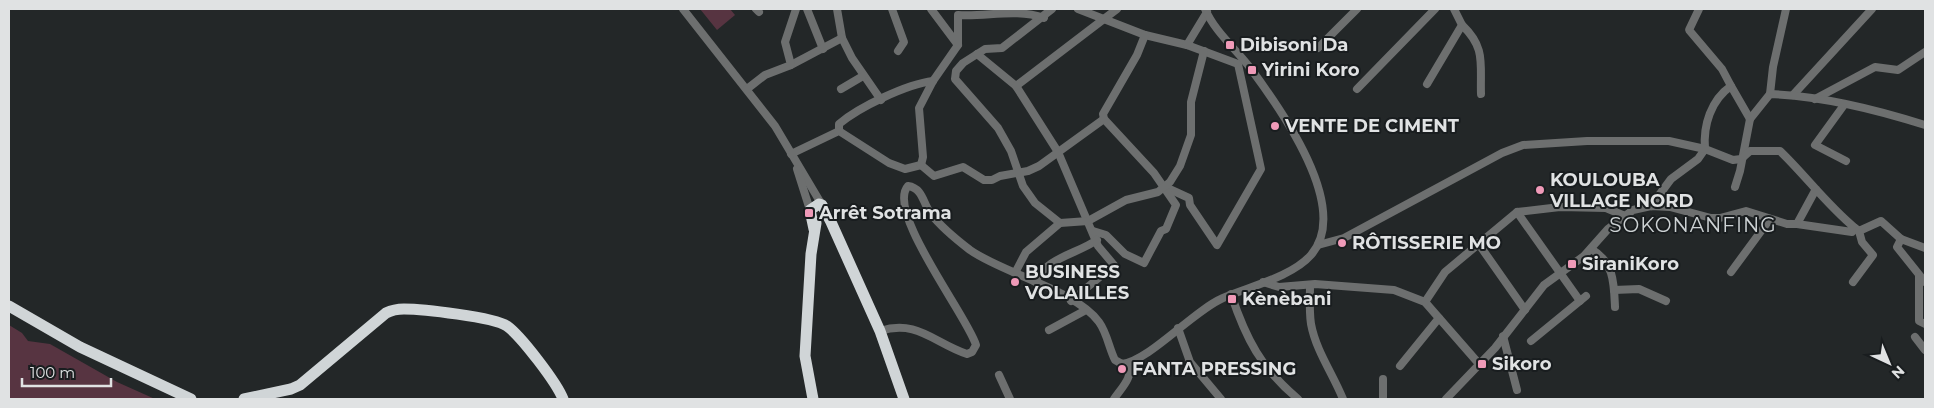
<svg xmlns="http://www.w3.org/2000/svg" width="1934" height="408" viewBox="0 0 1934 408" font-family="Montserrat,sans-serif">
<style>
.green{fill:#573441}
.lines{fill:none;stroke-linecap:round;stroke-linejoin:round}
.minor{stroke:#6d6f6f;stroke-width:8}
.highway{stroke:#d0d5d7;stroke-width:11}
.poi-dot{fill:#ef9ab8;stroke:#191d1f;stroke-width:2}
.labels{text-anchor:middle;stroke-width:4;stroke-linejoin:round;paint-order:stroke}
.poi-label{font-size:18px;font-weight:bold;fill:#e0e2e3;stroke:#191d1f;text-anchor:start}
.quarter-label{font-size:20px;letter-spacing:1px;fill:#cdd2d4;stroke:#191d1f}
</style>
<rect width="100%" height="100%" fill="#232728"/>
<g class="green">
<polygon points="700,9 730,9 735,15 717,30"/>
<polygon points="9,325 22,333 28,341 50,344 117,382 155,399 9,399"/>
</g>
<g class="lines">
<g class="minor">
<polyline points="683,9 775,126 822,205"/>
<polyline points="756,9 759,12"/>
<polyline points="807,9 823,49"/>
<polyline points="837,9 842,38"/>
<polyline points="892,9 904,42 898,51"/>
<polyline points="931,9 958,45"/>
<polyline points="1052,9 1002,48 985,49 963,63 956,71 955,79 998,128 1011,151 1023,186 1035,203 1060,223"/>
<polyline points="1078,9 1145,35 1187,45 1238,64 1261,169 1217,245 1190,205 1189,198 1165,187"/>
<path d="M 1462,25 C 1486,48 1480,63 1481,94"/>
<polyline points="1187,45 1207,12"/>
<polyline points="1318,48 1357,9"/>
<polyline points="977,54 1016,86 1058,152 1098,246 1114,265 1071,301"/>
<polyline points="791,65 842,38 852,58 881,100"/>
<polyline points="1427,84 1462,25 1454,9"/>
<polyline points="1016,86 1117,9"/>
<polyline points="1731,86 1750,119"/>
<polyline points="747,89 765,75 791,65 785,42 796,9"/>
<polyline points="841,89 863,76"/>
<polyline points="1357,89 1435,9"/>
<polyline points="1770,94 1773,67 1786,9"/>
<polyline points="1793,95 1872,9"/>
<polyline points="1815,99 1875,67 1898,70 1925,52"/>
<polyline points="1844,105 1815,145 1846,161"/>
<path d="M 839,131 L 839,124 C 859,107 907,84 933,81"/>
<polyline points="791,154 839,131 889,163 905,169 921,165"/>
<path d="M 921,165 L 923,157 L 919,108 L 933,81 L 958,45 L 958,15 C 987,17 1016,8 1044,18"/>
<polyline points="921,165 934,176 963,167 984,180 992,180 1000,176 1028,171 1039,166 1104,119"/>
<polyline points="797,169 810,210"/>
<path d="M 1735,187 L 1740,171 L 1750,119 L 1770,94 C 1822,96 1875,109 1925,125"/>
<path d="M 1651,206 L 1671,179 L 1698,159 L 1705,149 C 1703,125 1711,100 1731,86 L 1722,69 L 1689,30 L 1699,9"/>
<polyline points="1517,212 1580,301"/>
<polyline points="1855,228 1859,231 1881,221 1901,239 1897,247 1925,282"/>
<polyline points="1093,231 1106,235 1125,254 1144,263 1161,231 1166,229 1176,205 1154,173 1104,119 1103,114 1137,55 1145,35"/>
<polyline points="1901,239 1925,248"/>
<polyline points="1478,243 1525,310"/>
<path d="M 1318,245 L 1344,238 L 1502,153 L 1523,145 L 1587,141 L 1669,141 L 1705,149 L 1733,160 L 1741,159 L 1750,151 L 1780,151 C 1806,176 1827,205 1855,228 L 1852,232 L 1797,224 L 1816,189"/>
<path d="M 1591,249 C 1614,262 1614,283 1615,307"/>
<polyline points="1731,272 1770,219"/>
<polyline points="1015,273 1026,252 1060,223 1088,221 1126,200 1158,192 1170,182 1180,166 1191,135 1191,102 1204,51"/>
<polyline points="1919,276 1919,321 1925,324"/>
<path d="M 1035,282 C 1047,257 1075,255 1097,240"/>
<polyline points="1263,282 1279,287 1315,284 1394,290 1425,302 1480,365"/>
<polyline points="1853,282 1873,255 1862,242 1859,231"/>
<path d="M 1310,285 C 1310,297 1309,311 1311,324 C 1316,351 1333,374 1343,399"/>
<polyline points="1614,290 1639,289 1666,301"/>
<path d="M 1231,294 C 1246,339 1261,368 1298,399"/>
<polyline points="1425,302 1445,272 1517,212 1560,207 1606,208 1625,216"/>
<polyline points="1178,328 1190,362 1221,399"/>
<polyline points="1049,330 1086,310"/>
<path d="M 880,331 C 917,319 934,343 967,354 L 972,352 L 976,345 C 968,317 885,211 908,186 C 923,188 923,204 931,214 C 941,227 957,240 970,250 C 1004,274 1076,290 1099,322 C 1107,333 1109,348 1115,360 L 1122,364 C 1149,361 1193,311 1223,298 C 1248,287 1292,277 1311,255 C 1352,208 1280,108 1251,69 C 1236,49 1215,32 1205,9"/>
<polyline points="1503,336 1517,390"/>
<polyline points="1915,337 1925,350"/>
<polyline points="1531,341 1586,296"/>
<polyline points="1400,366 1439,318"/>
<polyline points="999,375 1010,399"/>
<path d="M 1114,399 C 1122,387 1133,378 1129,363"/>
<polyline points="1383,399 1383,379"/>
<polyline points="1446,399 1495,348 1544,285 1584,256 1608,229 1633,210 1651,206 1670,207 1711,218 1720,218 1746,211 1787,224 1797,224"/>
</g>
<g class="highway">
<polyline points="814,229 810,210 819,204 822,205 831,222 880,331 904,399"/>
<polyline points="9,306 80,347 191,399"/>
<path d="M 244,399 L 291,389 L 300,385 L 386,313 C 392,310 397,309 404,309 C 422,309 494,317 507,326 C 521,336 557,383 563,399"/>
<polyline points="813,399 805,356 811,254 816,223"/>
</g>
</g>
<g class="poi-dot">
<rect x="1225" y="40" width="10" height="10" rx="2.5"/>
<rect x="1247" y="65" width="10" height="10" rx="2.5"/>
<circle cx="1275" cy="126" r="5"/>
<circle cx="1540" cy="190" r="5"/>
<rect x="804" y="208" width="10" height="10" rx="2.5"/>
<circle cx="1342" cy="243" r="5"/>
<rect x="1567" y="259" width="10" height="10" rx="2.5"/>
<circle cx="1015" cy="282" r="5"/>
<rect x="1227" y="294" width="10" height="10" rx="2.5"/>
<rect x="1477" y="359" width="10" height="10" rx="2.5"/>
<circle cx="1122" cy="369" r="5"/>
</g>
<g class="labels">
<g class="poi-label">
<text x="1240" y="51">Dibisoni Da</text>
<text x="1262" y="76">Yirini Koro</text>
<text x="1285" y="132">VENTE DE CIMENT</text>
<text x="1550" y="186">KOULOUBA<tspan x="1550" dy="21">VILLAGE NORD</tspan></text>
<text x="819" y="219">Arrêt Sotrama</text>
<text x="1352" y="249">RÔTISSERIE MO</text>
<text x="1582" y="270">SiraniKoro</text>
<text x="1025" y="278">BUSINESS<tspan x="1025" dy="21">VOLAILLES</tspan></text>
<text x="1242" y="305">Kènèbani</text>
<text x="1492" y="370">Sikoro</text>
<text x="1132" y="375">FANTA PRESSING</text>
</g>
<g class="quarter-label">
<text x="1693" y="232">SOKONANFING</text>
</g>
</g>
<rect width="1934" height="408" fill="none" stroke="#e0e2e3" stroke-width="20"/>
<g transform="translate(1889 363) rotate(136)" stroke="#191d1f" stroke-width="4" paint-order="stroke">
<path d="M0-4L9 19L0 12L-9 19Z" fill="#e0e2e3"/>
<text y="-8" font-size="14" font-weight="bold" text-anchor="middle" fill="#e0e2e3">N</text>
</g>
<path d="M22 378v8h89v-8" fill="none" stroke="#e0e2e3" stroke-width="2.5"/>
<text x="30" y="378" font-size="15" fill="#e0e2e3" stroke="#191d1f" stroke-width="4" paint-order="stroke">100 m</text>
</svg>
